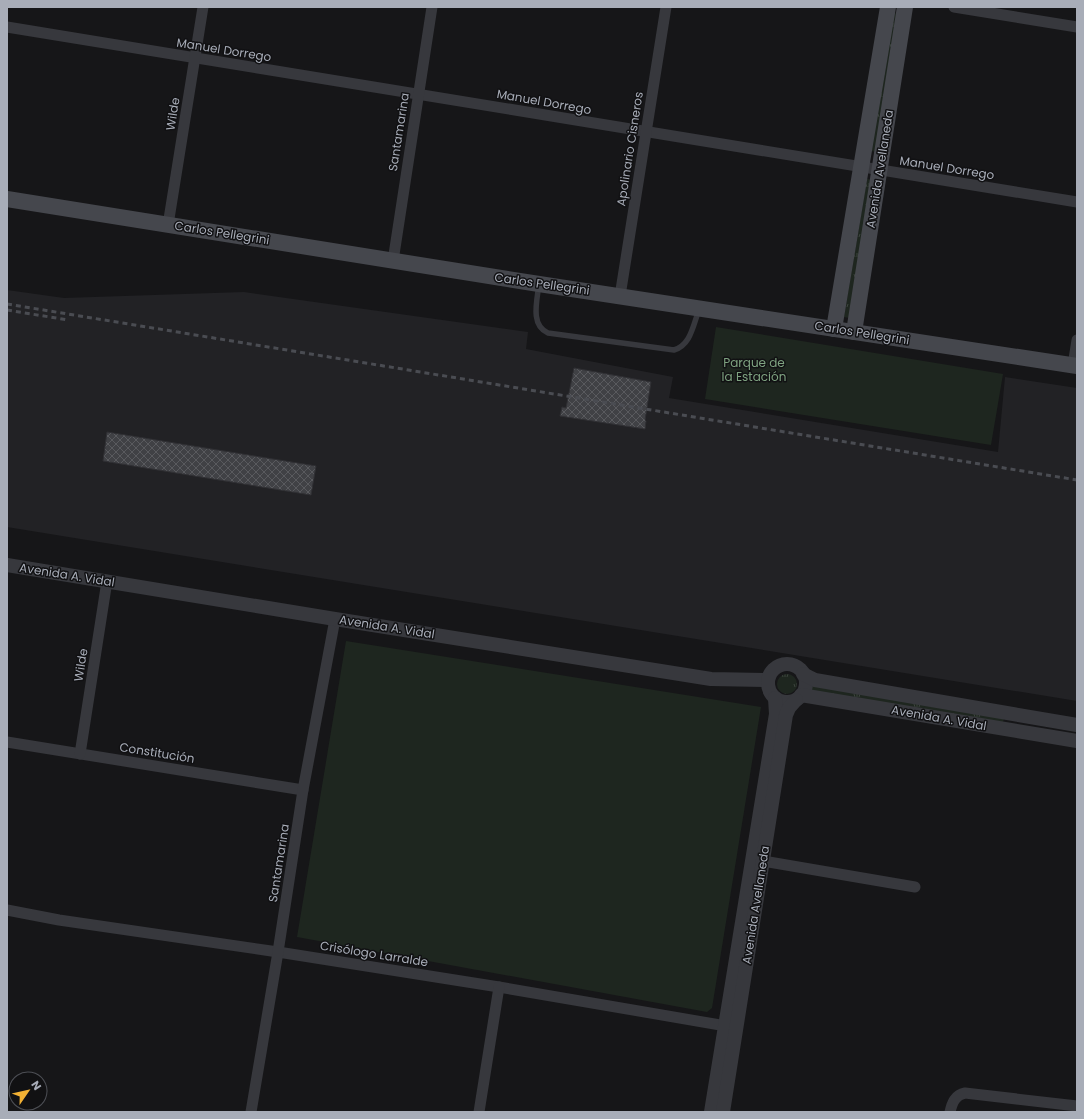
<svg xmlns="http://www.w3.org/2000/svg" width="1084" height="1119" viewBox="0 0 1084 1119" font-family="Poppins,sans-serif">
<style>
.built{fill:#222225}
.grass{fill:url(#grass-tufts)}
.park{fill:#1e261f}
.building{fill:url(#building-cross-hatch);stroke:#303034}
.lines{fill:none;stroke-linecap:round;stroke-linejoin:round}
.service{stroke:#37383d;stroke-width:5.5}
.minor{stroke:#37383d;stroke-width:11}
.tertiary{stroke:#37383d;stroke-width:14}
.secondary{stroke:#45474d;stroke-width:16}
.rail{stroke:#4a4c52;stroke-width:3;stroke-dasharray:5 4;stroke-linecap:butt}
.labels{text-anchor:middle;stroke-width:3;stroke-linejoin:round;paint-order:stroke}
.street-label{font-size:12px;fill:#a8adb8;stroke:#111113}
.park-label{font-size:12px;fill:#7fa381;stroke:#111113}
</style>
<defs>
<pattern id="grass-tufts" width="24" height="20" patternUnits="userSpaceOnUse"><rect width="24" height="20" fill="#1e261f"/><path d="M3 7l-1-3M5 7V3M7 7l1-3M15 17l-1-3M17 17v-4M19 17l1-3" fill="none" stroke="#3c433d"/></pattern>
<pattern id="building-cross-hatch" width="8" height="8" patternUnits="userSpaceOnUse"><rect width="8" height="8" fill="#404145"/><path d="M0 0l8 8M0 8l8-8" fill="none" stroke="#595a5e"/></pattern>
</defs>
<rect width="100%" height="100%" fill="#161618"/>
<polygon class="built" points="7,290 64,298 244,292 528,332 526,349 673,377 669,398 998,452 1005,377 1077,388 1077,701 7,527"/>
<g class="grass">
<polygon points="894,13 900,14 877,152 871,151"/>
<polygon points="867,179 873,180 850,318 844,317"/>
<circle cx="787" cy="684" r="10"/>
<polygon points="812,686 1004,718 1003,722 811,691"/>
</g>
<g class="park">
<polygon points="716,327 1003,374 991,445 705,399"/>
<polygon points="346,641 761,707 712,1008 707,1012 297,937"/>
</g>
<g class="building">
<polygon points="574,368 651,382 645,420 646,421 645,429 560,416 562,407 566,408"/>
<polygon points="107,432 316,466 311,495 103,461"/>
</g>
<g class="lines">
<path class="service" d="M 539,284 C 537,301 530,325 548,333 L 674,350 C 691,345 693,325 699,310"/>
<g class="minor">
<polyline points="954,7 1077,27"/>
<polyline points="7,27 1077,202"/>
<polyline points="168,225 203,7"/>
<polyline points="393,261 432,7"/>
<polyline points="620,296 666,7"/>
<polyline points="1073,365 1077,340"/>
<polyline points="7,742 303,790"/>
<polyline points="80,754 107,581"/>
<polyline points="763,861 915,887"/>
<polyline points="7,910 59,920 278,952 499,987 732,1027"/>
<polyline points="251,1112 278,952 303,790 335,619"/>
<polyline points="479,1112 499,987"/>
<path d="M 950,1112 C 952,1103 955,1095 965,1093 L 1077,1106"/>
</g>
<g class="tertiary">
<polyline points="7,565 335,619 711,679 768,680"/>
<circle cx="787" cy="683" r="19"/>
<polyline points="803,674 815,680 1077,725"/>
<polyline points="801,695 1077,741"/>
<polyline points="711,1112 776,714 775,698"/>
<polyline points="723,1112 786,715 789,708 796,700"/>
</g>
<g class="secondary">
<polyline points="7,199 539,284 1077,366"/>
<polyline points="834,329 888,7"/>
<polyline points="854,332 905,7"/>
</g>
<g class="rail">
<polyline points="7,304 1077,480"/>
<polyline points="7,310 68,320"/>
</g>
</g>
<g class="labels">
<g class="street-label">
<text transform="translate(224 50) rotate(9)" y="4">Manuel Dorrego</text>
<text transform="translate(544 102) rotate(10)" y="4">Manuel Dorrego</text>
<text transform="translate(173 114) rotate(-81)" y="4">Wilde</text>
<text transform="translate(399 132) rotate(-81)" y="4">Santamarina</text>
<text transform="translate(630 149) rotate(-81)" y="4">Apolinario Cisneros</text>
<text transform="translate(947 168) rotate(9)" y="4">Manuel Dorrego</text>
<text transform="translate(880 169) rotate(-81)" y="4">Avenida Avellaneda</text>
<text transform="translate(222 233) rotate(9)" y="4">Carlos Pellegrini</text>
<text transform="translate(542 284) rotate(8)" y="4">Carlos Pellegrini</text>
<text transform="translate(862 333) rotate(9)" y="4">Carlos Pellegrini</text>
<text transform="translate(67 575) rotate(9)" y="4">Avenida A. Vidal</text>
<text transform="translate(387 627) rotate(9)" y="4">Avenida A. Vidal</text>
<text transform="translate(81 665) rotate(-81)" y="4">Wilde</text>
<text transform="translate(939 718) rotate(10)" y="4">Avenida A. Vidal</text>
<text transform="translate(157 753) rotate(9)" y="4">Constitución</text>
<text transform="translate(279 863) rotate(-81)" y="4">Santamarina</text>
<text transform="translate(756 905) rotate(-81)" y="4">Avenida Avellaneda</text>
<text transform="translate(374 954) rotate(9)" y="4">Crisólogo Larralde</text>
</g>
<g class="park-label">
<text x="754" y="367">Parque de<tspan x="754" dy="14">la Estación</tspan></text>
</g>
</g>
<rect width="1084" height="1119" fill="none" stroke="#a8adb8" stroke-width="16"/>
<g transform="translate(28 1091) rotate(56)"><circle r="19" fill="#111113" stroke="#4d4f55"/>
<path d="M0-3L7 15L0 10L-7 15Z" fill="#f2b134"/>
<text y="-6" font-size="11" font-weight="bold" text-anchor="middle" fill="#a8adb8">N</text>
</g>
</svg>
